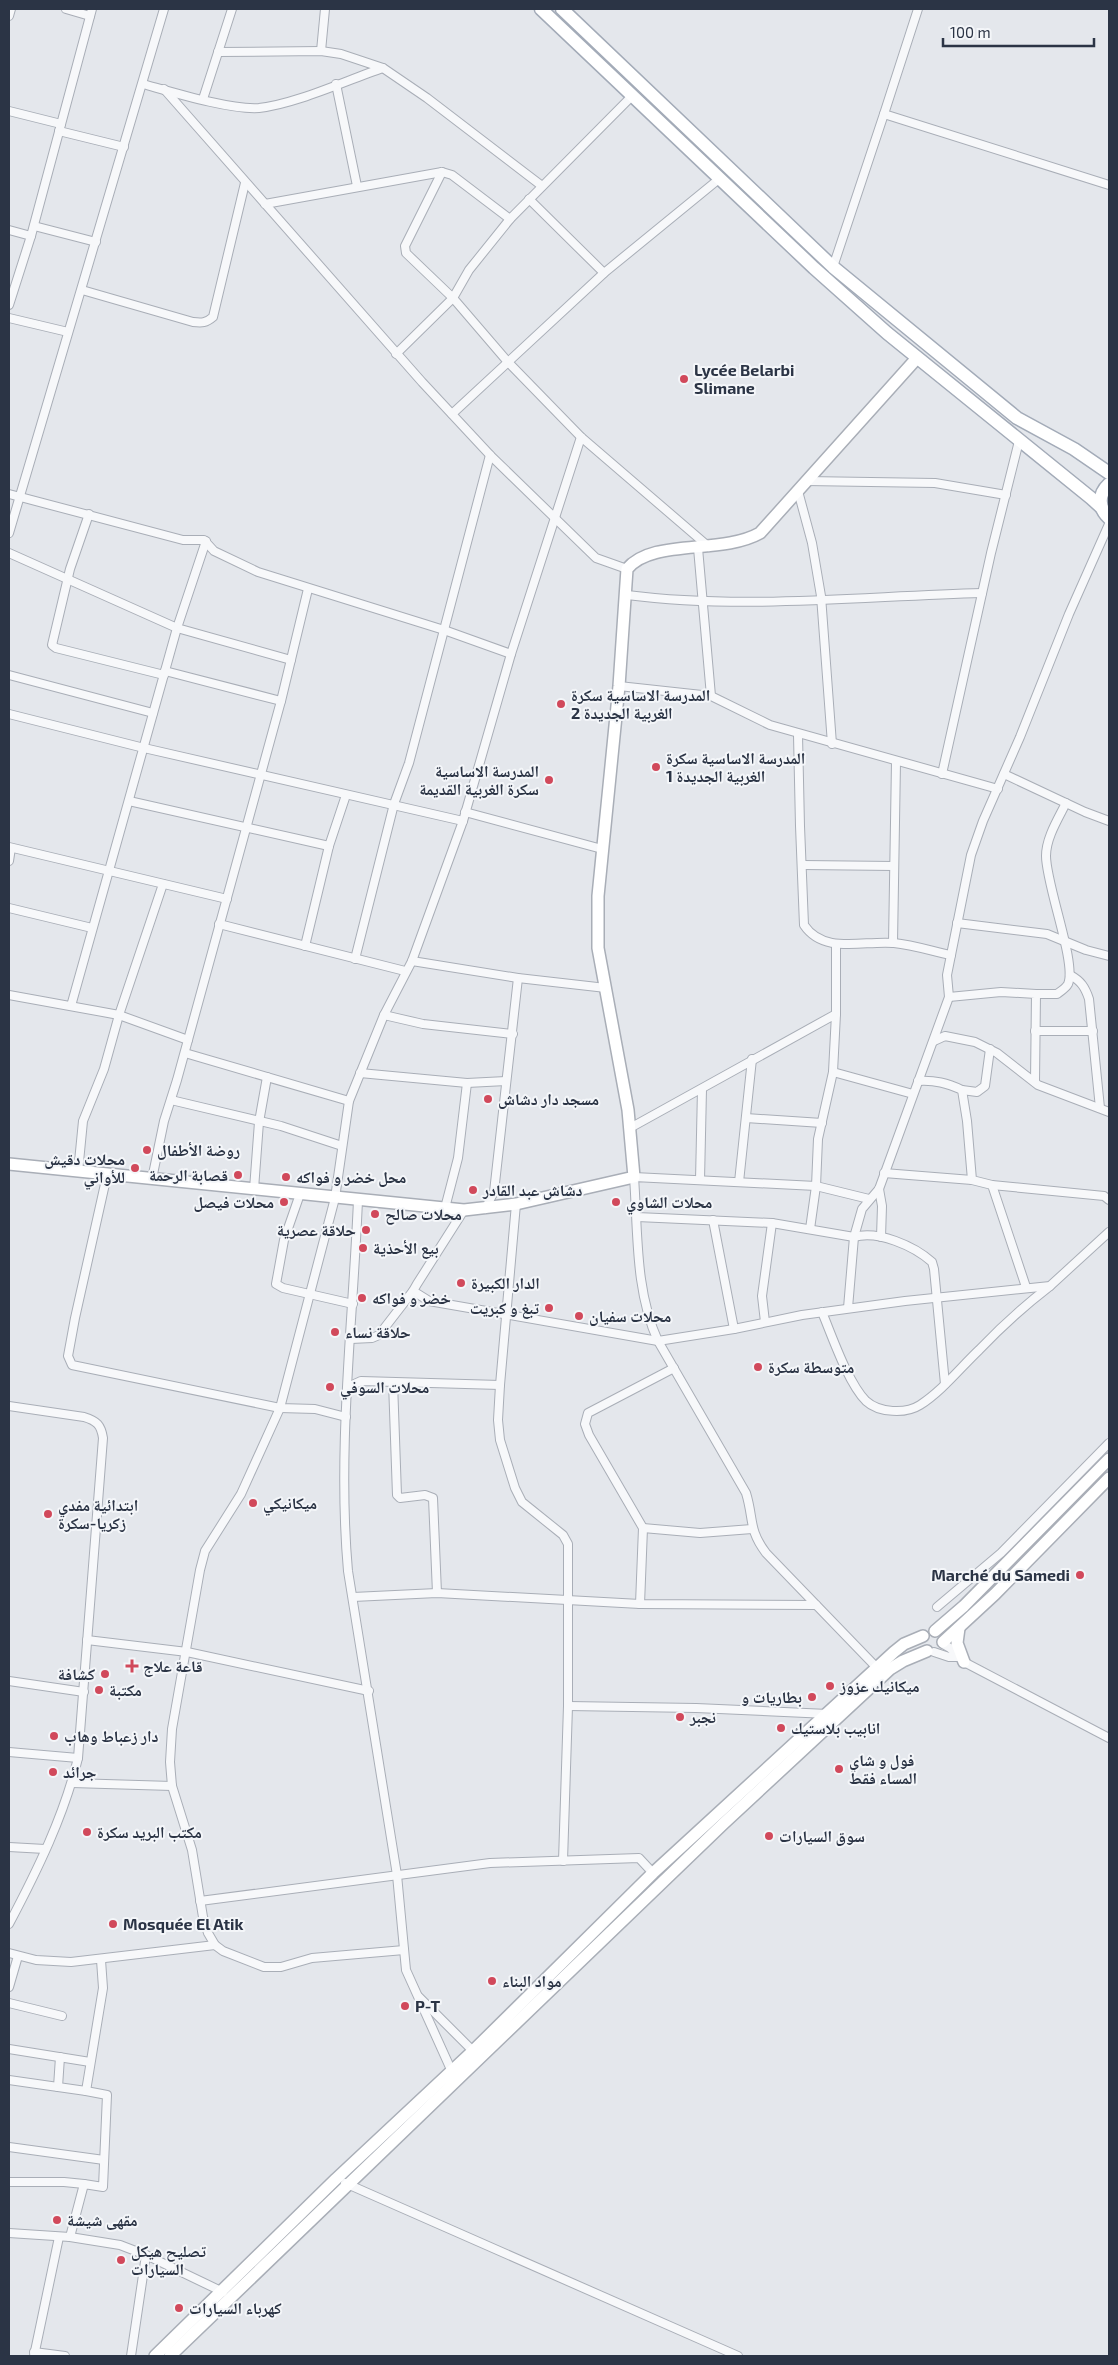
<svg xmlns="http://www.w3.org/2000/svg" width="1118" height="2365" viewBox="0 0 1118 2365" font-family="'Exo 2','Noto Naskh Arabic',sans-serif">
<style>
.lines{fill:none;stroke-linecap:round;stroke-linejoin:round}
.street-casing{stroke:#a9aeb7;stroke-width:10}
.secondary-casing{stroke:#a9aeb7;stroke-width:14}
.primary-casing{stroke:#a3abb8;stroke-width:15}
.street{stroke:#f7f8fa;stroke-width:8}
.secondary{stroke:#fff;stroke-width:11}
.primary{stroke:#fff;stroke-width:12}
.poi-dot{fill:#d1495b;stroke:#f4f6f9;stroke-width:2}
.labels{text-anchor:middle;stroke-width:4;stroke-linejoin:round;paint-order:stroke}
.poi-label{font-size:16px;font-weight:bold;fill:#2b3445;stroke:#f4f6f9;text-anchor:start}
</style>
<rect width="100%" height="100%" fill="#e4e7ec"/>
<g class="lines">
<g class="street-casing">
<g id="street">
<polyline points="66,9 90,16"/>
<polyline points="9,16 11,9"/>
<polyline points="321,51 325,9"/>
<polyline points="218,52 321,51 341,54 383,68 427,98 542,186"/>
<path d="M 143,84 C 172,92 230,110 259,108 C 296,104 347,80 383,68"/>
<polyline points="336,84 357,186"/>
<polyline points="164,89 422,382 490,455 596,558 627,569"/>
<polyline points="203,99 232,9"/>
<polyline points="9,111 61,124"/>
<polyline points="884,114 918,9"/>
<polyline points="59,131 124,147"/>
<polyline points="442,172 405,246 406,253 453,298 507,361 581,437 709,547"/>
<polyline points="529,199 604,273"/>
<polyline points="265,204 442,172 452,175 510,219"/>
<polyline points="34,226 96,242"/>
<polyline points="9,230 31,236"/>
<polyline points="833,267 884,114 1109,185"/>
<path d="M 82,290 L 193,322 C 202,323 206,323 213,317 L 245,183"/>
<polyline points="9,305 31,236 92,9"/>
<polyline points="9,318 68,332"/>
<polyline points="396,354 453,298 469,270 510,219 632,96"/>
<polyline points="452,414 604,273 719,179"/>
<polyline points="806,481 935,483 1006,495"/>
<polyline points="798,491 812,543 821,596 832,744"/>
<polyline points="9,494 183,540 204,540 214,551 258,572 444,630 511,654"/>
<polyline points="89,514 70,569 52,645 56,648 164,675"/>
<polyline points="9,533 164,9"/>
<polyline points="698,548 711,696 770,725 998,789"/>
<polyline points="9,553 177,628 291,660"/>
<path d="M 627,595 C 745,610 864,596 982,593"/>
<polyline points="165,671 281,701"/>
<polyline points="9,675 153,713"/>
<polyline points="619,686 711,696"/>
<polyline points="9,714 144,748 463,821"/>
<path d="M 798,735 L 800,826 L 804,925 C 824,955 864,940 894,943 C 913,945 932,951 951,955"/>
<polyline points="942,774 991,553 1019,441"/>
<polyline points="1004,774 1085,812 1109,821"/>
<polyline points="129,801 329,846"/>
<polyline points="465,812 602,849"/>
<polyline points="9,847 227,899"/>
<polyline points="9,861 11,848"/>
<polyline points="803,865 894,866"/>
<polyline points="9,908 92,928"/>
<polyline points="957,923 1047,934 1086,950 1109,956"/>
<polyline points="219,924 405,971"/>
<polyline points="893,943 896,762"/>
<polyline points="305,946 329,846 346,795"/>
<polyline points="355,959 394,804 409,763 490,455"/>
<polyline points="412,961 518,978 606,988"/>
<path d="M 1070,975 C 1081,981 1085,987 1089,999 L 1100,1108"/>
<path d="M 1036,994 L 1057,994 C 1061,991 1066,988 1068,984 C 1077,964 1046,885 1046,856 C 1046,838 1058,819 1066,803"/>
<polyline points="9,995 119,1015 188,1040"/>
<polyline points="949,997 1001,992 1036,994 1035,1082"/>
<polyline points="71,1006 177,628 206,541"/>
<polyline points="836,1014 836,945"/>
<polyline points="384,1015 423,1024 513,1034"/>
<polyline points="1035,1031 1093,1031"/>
<polyline points="934,1041 945,1036 975,1042 997,1053 1038,1085 1109,1112"/>
<polyline points="185,1053 349,1101"/>
<polyline points="833,1072 913,1094"/>
<polyline points="360,1073 467,1083 506,1081"/>
<path d="M 918,1081 C 935,1080 947,1083 962,1090 L 967,1121 L 972,1180 L 992,1185 L 1026,1287"/>
<polyline points="962,1090 977,1092 985,1086 990,1049"/>
<polyline points="171,1100 281,1126 342,1146"/>
<polyline points="746,1118 822,1123"/>
<polyline points="630,1128 836,1014 833,1072 818,1139 816,1186 810,1229"/>
<polyline points="78,1172 83,1121 104,1069 119,1015 163,884"/>
<polyline points="884,1173 972,1180"/>
<polyline points="107,1175 75,1318 68,1356 72,1365 280,1408 315,1409 346,1417"/>
<polyline points="152,1179 164,1121 177,1080 281,701 308,589"/>
<polyline points="700,1180 702,1089"/>
<polyline points="739,1182 752,1059"/>
<polyline points="992,1185 1104,1196 1109,1200"/>
<polyline points="254,1189 259,1122 267,1077"/>
<polyline points="879,1189 882,1206 881,1237"/>
<polyline points="300,1194 284,1240 276,1284 283,1288 353,1304"/>
<path d="M 869,1199 L 816,1186 L 634,1177 C 638,1232 635,1291 658,1341 L 746,1493 C 754,1519 748,1529 766,1553 L 879,1670"/>
<path d="M 358,1200 C 353,1322 337,1449 348,1571 L 397,1875 L 406,1970 L 453,2074"/>
<polyline points="516,1204 500,1385 498,1420 500,1440 515,1488 522,1502 563,1535 568,1544 568,1706 563,1861"/>
<polyline points="445,1208 458,1158 467,1083"/>
<polyline points="485,1209 494,1192 518,978"/>
<polyline points="464,1210 417,1284 413,1291 429,1301 658,1341 734,1329 802,1315 905,1301 1050,1286 1109,1232"/>
<path d="M 637,1217 L 772,1223 L 854,1237 C 878,1230 914,1246 932,1262 L 934,1269 L 945,1384"/>
<polyline points="713,1220 734,1329"/>
<polyline points="848,1308 854,1237 862,1209 879,1189 949,997 947,975 971,855 983,821 1020,737 1069,614 1109,524"/>
<path d="M 822,1312 C 832,1336 848,1383 866,1401 C 879,1413 906,1414 920,1405 C 942,1391 960,1368 979,1350 C 1001,1327 1024,1306 1050,1286"/>
<polyline points="765,1322 762,1296 772,1223"/>
<polyline points="351,1339 372,1338 379,1335 413,1291"/>
<polyline points="393,1382 397,1495 400,1498 425,1495 433,1498 437,1593"/>
<polyline points="348,1387 361,1381 500,1385"/>
<path d="M 9,1406 L 84,1417 C 97,1421 101,1425 103,1438 L 78,1758 C 64,1816 37,1871 9,1924"/>
<polyline points="643,1528 700,1533 752,1529"/>
<polyline points="353,1597 437,1593 640,1604 816,1605"/>
<polyline points="640,1604 643,1528 589,1435 585,1424 588,1413 674,1368"/>
<polyline points="937,1607 1001,1553 1109,1443"/>
<polyline points="87,1640 187,1652 369,1691"/>
<polyline points="943,1644 950,1648 964,1662 1109,1738"/>
<polyline points="934,1652 949,1657 959,1657"/>
<polyline points="9,1681 84,1692"/>
<polyline points="568,1706 696,1708 828,1714"/>
<polyline points="9,1752 78,1758"/>
<polyline points="72,1783 172,1786"/>
<polyline points="9,1847 45,1849"/>
<polyline points="200,1901 490,1863 639,1858 653,1873"/>
<polyline points="215,1945 223,1951 264,1967 281,1967 312,1958 404,1950"/>
<polyline points="9,1953 36,1960 71,1962 215,1945 208,1933 203,1917 192,1850 172,1786 170,1762 172,1729 200,1570 205,1551 241,1494 280,1408 335,1198 349,1101 384,1015 412,961 463,821 511,654 581,437"/>
<polyline points="9,1987 18,1956"/>
<polyline points="419,1997 476,2054"/>
<polyline points="9,2003 62,2016"/>
<polyline points="9,2049 90,2062"/>
<polyline points="9,2080 86,2091"/>
<polyline points="58,2087 60,2057"/>
<polyline points="9,2147 104,2160"/>
<polyline points="9,2182 64,2182 84,2184"/>
<polyline points="345,2183 738,2356"/>
<polyline points="9,2233 70,2237 120,2245 146,2255 223,2292"/>
<polyline points="70,2237 84,2184 103,2187 107,2095 86,2091 103,1988 101,1960"/>
<polyline points="34,2352 65,2356"/>
<polyline points="34,2356 59,2237"/>
<polyline points="131,2356 146,2255"/>
</g>
</g>
<g class="secondary-casing">
<g id="secondary">
<path d="M 9,1164 L 464,1210 L 516,1204 L 634,1177 L 628,1110 L 598,948 L 598,896 L 619,686 L 627,569 C 652,538 721,555 760,533 L 917,358"/>
<polyline points="959,1628 957,1643 964,1662"/>
<polyline points="935,1631 964,1606 1109,1459"/>
<polyline points="943,1642 995,1594 1109,1478"/>
<polyline points="155,2356 336,2179 473,2051 653,1873 894,1652 904,1644 923,1636"/>
<polyline points="170,2356 723,1824 890,1669 903,1661 927,1651"/>
</g>
</g>
<g class="primary-casing">
<g id="primary">
<polyline points="541,9 814,268 887,333 1091,498 1102,508"/>
<polyline points="562,9 833,267 1017,418 1074,449 1109,473"/>
<path d="M 1109,484 C 1098,494 1098,508 1109,518"/>
</g>
</g>
<use href="#street" class="street"/>
<use href="#secondary" class="secondary"/>
<use href="#primary" class="primary"/>
</g>
<g class="poi-dot">
<circle cx="684" cy="379" r="5"/>
<circle cx="561" cy="704" r="5"/>
<circle cx="656" cy="767" r="5"/>
<circle cx="549" cy="780" r="5"/>
<circle cx="488" cy="1099" r="5"/>
<circle cx="147" cy="1150" r="5"/>
<circle cx="135" cy="1168" r="5"/>
<circle cx="238" cy="1175" r="5"/>
<circle cx="286" cy="1177" r="5"/>
<circle cx="473" cy="1190" r="5"/>
<circle cx="284" cy="1202" r="5"/>
<circle cx="616" cy="1202" r="5"/>
<circle cx="375" cy="1214" r="5"/>
<circle cx="366" cy="1230" r="5"/>
<circle cx="363" cy="1248" r="5"/>
<circle cx="461" cy="1283" r="5"/>
<circle cx="362" cy="1298" r="5"/>
<circle cx="549" cy="1308" r="5"/>
<circle cx="579" cy="1316" r="5"/>
<circle cx="335" cy="1332" r="5"/>
<circle cx="758" cy="1367" r="5"/>
<circle cx="330" cy="1387" r="5"/>
<circle cx="253" cy="1503" r="5"/>
<circle cx="48" cy="1514" r="5"/>
<circle cx="1080" cy="1575" r="5"/>
<path d="M129.5 1658.5h5v5h5v5h-5v5h-5v-5h-5v-5h5z"/>
<circle cx="105" cy="1674" r="5"/>
<circle cx="830" cy="1686" r="5"/>
<circle cx="99" cy="1690" r="5"/>
<circle cx="812" cy="1697" r="5"/>
<circle cx="680" cy="1717" r="5"/>
<circle cx="781" cy="1728" r="5"/>
<circle cx="54" cy="1736" r="5"/>
<circle cx="839" cy="1769" r="5"/>
<circle cx="53" cy="1772" r="5"/>
<circle cx="87" cy="1832" r="5"/>
<circle cx="769" cy="1836" r="5"/>
<circle cx="113" cy="1924" r="5"/>
<circle cx="492" cy="1981" r="5"/>
<circle cx="405" cy="2006" r="5"/>
<circle cx="57" cy="2220" r="5"/>
<circle cx="121" cy="2260" r="5"/>
<circle cx="179" cy="2308" r="5"/>
</g>
<g class="labels">
<g class="poi-label">
<text x="694" y="376">Lycée Belarbi<tspan x="694" dy="18">Slimane</tspan></text>
<text x="571" y="701">المدرسة الاساسية سكرة<tspan x="571" dy="18">الغربية الجديدة 2</tspan></text>
<text x="666" y="764">المدرسة الاساسية سكرة<tspan x="666" dy="18">الغربية الجديدة 1</tspan></text>
<text x="539" y="777" text-anchor="end">المدرسة الاساسية<tspan x="539" dy="18">سكرة الغربية القديمة</tspan></text>
<text x="498" y="1105">مسجد دار دشاش</text>
<text x="157" y="1156">روضة الأطفال</text>
<text x="125" y="1165" text-anchor="end">محلات دقيش<tspan x="125" dy="18">للأواني</tspan></text>
<text x="228" y="1181" text-anchor="end">قصابة الرحمة</text>
<text x="296" y="1183">محل خضر و فواكه</text>
<text x="483" y="1196">دشاش عبد القادر</text>
<text x="274" y="1208" text-anchor="end">محلات فيصل</text>
<text x="626" y="1208">محلات الشاوي</text>
<text x="385" y="1220">محلات صالح</text>
<text x="356" y="1236" text-anchor="end">حلاقة عصرية</text>
<text x="373" y="1254">بيع الأحذية</text>
<text x="471" y="1289">الدار الكبيرة</text>
<text x="372" y="1304">خضر و فواكه</text>
<text x="539" y="1314" text-anchor="end">تبغ و كبريت</text>
<text x="589" y="1322">محلات سفيان</text>
<text x="345" y="1338">حلاقة نساء</text>
<text x="768" y="1373">متوسطة سكرة</text>
<text x="340" y="1393">محلات السوفي</text>
<text x="263" y="1509">ميكانيكي</text>
<text x="58" y="1511">ابتدائية مفدي<tspan x="58" dy="18">زكريا-سكرة</tspan></text>
<text x="1070" y="1581" text-anchor="end">Marché du Samedi</text>
<text x="143" y="1672">قاعة علاج</text>
<text x="95" y="1680" text-anchor="end">كشافة</text>
<text x="840" y="1692">ميكانيك عزوز</text>
<text x="109" y="1696">مكتبة</text>
<text x="802" y="1703" text-anchor="end">بطاريات و</text>
<text x="690" y="1723">نجبر</text>
<text x="791" y="1734">انابيب بلاستيك</text>
<text x="64" y="1742">دار زعباط وهاب</text>
<text x="849" y="1766">فول و شاي<tspan x="849" dy="18">المساء فقط</tspan></text>
<text x="63" y="1778">جرائد</text>
<text x="97" y="1838">مكتب البريد سكرة</text>
<text x="779" y="1842">سوق السيارات</text>
<text x="123" y="1930">Mosquée El Atik</text>
<text x="502" y="1987">مواد البناء</text>
<text x="415" y="2012">P-T</text>
<text x="67" y="2226">مقهى شيشة</text>
<text x="131" y="2257">تصليح هيكل<tspan x="131" dy="18">السيارات</tspan></text>
<text x="189" y="2314">كهرباء السيارات</text>
</g>
</g>
<rect width="1118" height="2365" fill="none" stroke="#2b3445" stroke-width="20"/>
<path d="M943 38v8h151v-8" fill="none" stroke="#2b3445" stroke-width="2.5"/>
<text x="950" y="38" font-size="15" fill="#2b3445" stroke="#f4f6f9" stroke-width="4" paint-order="stroke">100 m</text>
</svg>
